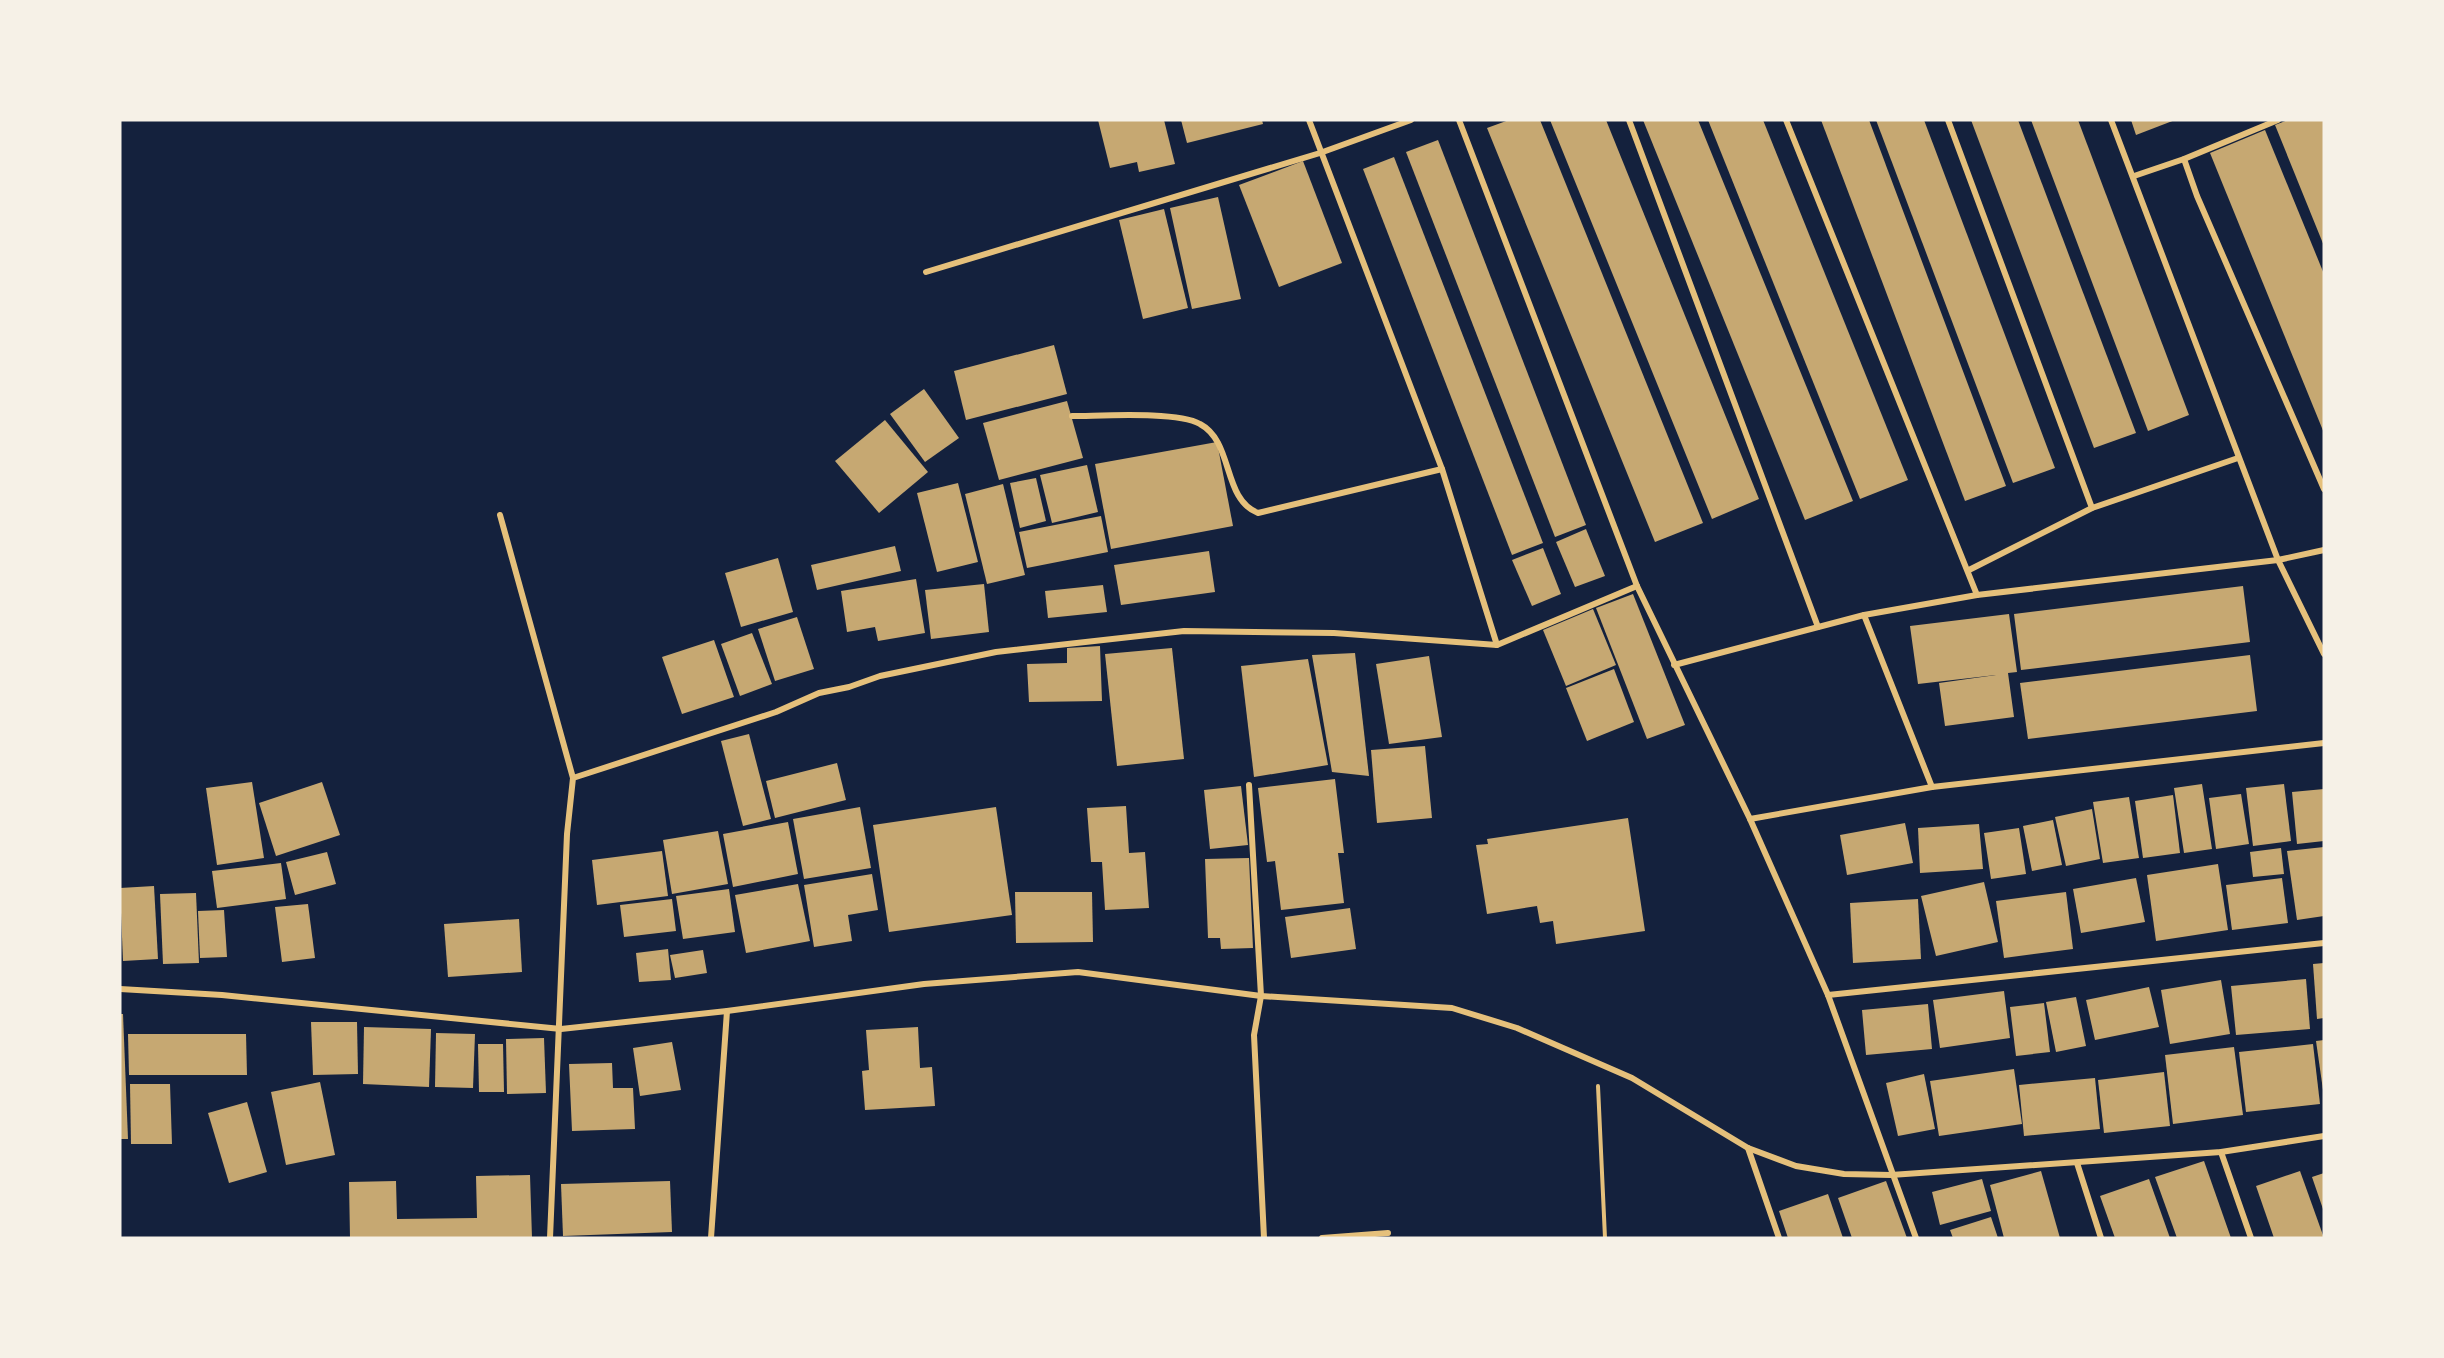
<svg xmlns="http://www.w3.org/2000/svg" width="2444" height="1358" viewBox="0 0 2444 1358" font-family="'Space Grotesk',sans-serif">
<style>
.building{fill:#c6a872}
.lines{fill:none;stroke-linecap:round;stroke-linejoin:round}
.path{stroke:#e5c07b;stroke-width:4}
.minor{stroke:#e5c07b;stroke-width:6}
</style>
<rect width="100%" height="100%" fill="#14213d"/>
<g class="building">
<polygon points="1098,120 1164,120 1175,164 1139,172 1137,162 1110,168"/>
<polygon points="1181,120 1262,120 1263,124 1187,143"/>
<polygon points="1509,120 1540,120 1703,523 1655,542 1487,128"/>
<polygon points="1550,120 1606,120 1759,499 1712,519"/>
<polygon points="1643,120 1698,120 1853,501 1805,520"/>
<polygon points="1708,120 1763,120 1908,480 1860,499"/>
<polygon points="1821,120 1869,120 2006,486 1965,501"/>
<polygon points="1876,120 1924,120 2055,468 2013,483"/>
<polygon points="1971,120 2018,120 2136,433 2094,448"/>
<polygon points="2031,120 2078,120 2189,415 2148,431"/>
<polygon points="2131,120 2175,120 2136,135"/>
<polygon points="2288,120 2324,120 2324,246 2275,125"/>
<polygon points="2265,130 2324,274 2324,433 2210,153"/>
<polygon points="1438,140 1586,525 1555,537 1406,152"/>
<polygon points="1394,157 1543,543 1512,555 1363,169"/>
<polygon points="1303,161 1342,263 1279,287 1239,185"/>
<polygon points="1218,197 1241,299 1192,309 1170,208"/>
<polygon points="1164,209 1188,308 1143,319 1119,220"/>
<polygon points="1054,345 1067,394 966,420 954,371"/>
<polygon points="924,389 959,438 925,462 890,414"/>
<polygon points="1067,401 1083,458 999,480 983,423"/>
<polygon points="885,420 928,472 879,513 835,461"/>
<polygon points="1217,442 1233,526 1111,549 1095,464"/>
<polygon points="1087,465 1098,512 1052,523 1040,475"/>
<polygon points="1036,478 1046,521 1020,528 1010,483"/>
<polygon points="958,483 978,562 937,572 917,493"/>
<polygon points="1003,484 1025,575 987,584 965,494"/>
<polygon points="1101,516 1108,552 1027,568 1019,532"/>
<polygon points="1586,529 1605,576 1575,587 1556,542"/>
<polygon points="895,546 901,571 817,590 811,565"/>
<polygon points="1543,548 1561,594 1532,606 1512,560"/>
<polygon points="1209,551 1215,592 1121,605 1114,565"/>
<polygon points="778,558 793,612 741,627 725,573"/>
<polygon points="916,579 925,633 878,641 875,627 847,632 841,591"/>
<polygon points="984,584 989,632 931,639 925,590"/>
<polygon points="1103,585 1107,612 1048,618 1045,591"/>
<polygon points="2243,586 2250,642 2021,670 2014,614"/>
<polygon points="1633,594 1685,725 1647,739 1596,608"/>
<polygon points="1593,609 1616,665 1566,686 1543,630"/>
<polygon points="2009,614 2017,672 2008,673 2014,717 1945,726 1939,683 1996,675 1918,684 1910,626"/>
<polygon points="797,617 814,669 775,681 758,629"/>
<polygon points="752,633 772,684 740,696 721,644"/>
<polygon points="714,640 734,697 682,714 662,657"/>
<polygon points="1100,646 1102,701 1029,702 1027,664 1067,663 1067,648"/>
<polygon points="1172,648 1184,759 1117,766 1105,654"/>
<polygon points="1355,653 1369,776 1332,772 1312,655"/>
<polygon points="2250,655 2257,711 2028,739 2020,683"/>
<polygon points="1429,656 1442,737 1389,744 1376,664"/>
<polygon points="1308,659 1328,765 1254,777 1241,666"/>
<polygon points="1614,669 1634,722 1587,741 1566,688"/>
<polygon points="749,734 771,819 743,826 721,741"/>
<polygon points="1425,746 1432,818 1377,823 1371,750"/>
<polygon points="837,763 846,800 775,818 766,781"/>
<polygon points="1335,779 1344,853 1338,853 1344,903 1281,910 1275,861 1267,862 1258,788"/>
<polygon points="252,782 264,858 217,865 206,788"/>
<polygon points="322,782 340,835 276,856 259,803"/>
<polygon points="2202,784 2212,849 2184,853 2174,788"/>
<polygon points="2284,784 2291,841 2253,846 2246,788"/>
<polygon points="1241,786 1248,845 1210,849 1204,790"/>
<polygon points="2324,789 2324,841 2297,844 2292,792"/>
<polygon points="2241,794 2249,844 2216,849 2209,798"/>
<polygon points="2173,795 2180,853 2143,858 2135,801"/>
<polygon points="2129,797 2139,858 2103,863 2093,802"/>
<polygon points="1126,806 1129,853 1145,852 1149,908 1105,910 1102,862 1091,862 1087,808"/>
<polygon points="860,807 871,868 804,879 793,819"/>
<polygon points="996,807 1012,915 889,932 873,825"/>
<polygon points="2092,809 2100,859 2066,866 2055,817"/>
<polygon points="1628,818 1645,931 1556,944 1553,921 1540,923 1537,906 1487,914 1476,845 1488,844 1487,839"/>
<polygon points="2053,820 2062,865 2032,871 2023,826"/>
<polygon points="788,822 798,874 733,887 723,834"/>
<polygon points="1905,823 1913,863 1847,875 1840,835"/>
<polygon points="1979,824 1983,869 1920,873 1918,828"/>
<polygon points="2019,828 2026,874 1991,879 1984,833"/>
<polygon points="718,831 728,884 672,894 663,840"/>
<polygon points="2324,847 2324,916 2297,920 2287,851"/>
<polygon points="2281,848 2284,874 2253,877 2250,852"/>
<polygon points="662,851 668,896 597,905 592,860"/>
<polygon points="327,852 336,884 295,895 286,862"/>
<polygon points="1249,858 1253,948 1221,949 1220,938 1208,938 1205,859"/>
<polygon points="281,863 286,899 217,908 212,871"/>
<polygon points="2218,864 2228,930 2156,941 2147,875"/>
<polygon points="872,874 878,910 848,915 852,941 814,947 804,885"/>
<polygon points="2136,878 2145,922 2081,933 2073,889"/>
<polygon points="2282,878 2288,923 2232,930 2226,885"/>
<polygon points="1984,882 1998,942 1936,956 1921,896"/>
<polygon points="798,884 810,941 746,953 735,895"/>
<polygon points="154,886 158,959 123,961 120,888"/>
<polygon points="729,889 735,932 683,939 676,896"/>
<polygon points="1015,892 1092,892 1093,942 1016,943"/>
<polygon points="2066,892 2073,949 2004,958 1996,901"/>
<polygon points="196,893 199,963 163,964 160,894"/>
<polygon points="672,899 676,931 624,937 620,905"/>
<polygon points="1918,899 1921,959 1853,963 1850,903"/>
<polygon points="308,904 315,958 282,962 275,907"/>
<polygon points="1350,908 1356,949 1291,958 1285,917"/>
<polygon points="224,910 227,957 200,958 198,911"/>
<polygon points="519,919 522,972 448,977 444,924"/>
<polygon points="668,949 671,980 639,982 636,953"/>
<polygon points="703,950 707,973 675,978 670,955"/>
<polygon points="2324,963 2324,1018 2317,1019 2313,964"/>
<polygon points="2306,979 2310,1029 2236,1035 2231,986"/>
<polygon points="2221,980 2230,1034 2170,1044 2161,990"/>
<polygon points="2149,987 2159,1027 2095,1040 2086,1000"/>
<polygon points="2004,991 2010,1038 1940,1048 1933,1000"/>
<polygon points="2076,997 2086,1046 2056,1052 2046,1002"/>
<polygon points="2044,1003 2050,1052 2016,1056 2010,1007"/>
<polygon points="1928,1004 1932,1049 1866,1055 1862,1010"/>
<polygon points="120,1014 123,1014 128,1139 120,1139"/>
<polygon points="311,1022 357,1022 358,1074 313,1075"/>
<polygon points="364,1027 431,1029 429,1087 363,1084"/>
<polygon points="918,1027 920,1068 932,1067 935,1106 865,1110 862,1071 869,1070 866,1030"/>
<polygon points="436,1033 475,1034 473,1088 435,1087"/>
<polygon points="128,1034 246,1034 247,1075 129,1075"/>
<polygon points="544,1038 546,1093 507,1094 506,1039"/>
<polygon points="2324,1040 2324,1090 2323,1090 2316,1041"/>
<polygon points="672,1042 681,1090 640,1096 633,1048"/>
<polygon points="478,1044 503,1044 504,1092 479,1092"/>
<polygon points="2313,1044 2320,1104 2246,1112 2239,1052"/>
<polygon points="2234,1047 2243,1115 2173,1124 2165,1055"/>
<polygon points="612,1063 613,1088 633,1088 635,1129 572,1131 569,1064"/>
<polygon points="2014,1069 2022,1124 1939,1136 1930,1081"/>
<polygon points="2164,1072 2170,1126 2104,1133 2098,1080"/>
<polygon points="1924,1074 1935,1129 1898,1136 1886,1083"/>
<polygon points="2095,1078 2100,1129 2024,1136 2019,1085"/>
<polygon points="320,1082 335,1155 286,1165 271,1092"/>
<polygon points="130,1084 170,1084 172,1144 131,1144"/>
<polygon points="247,1102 267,1172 229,1183 208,1113"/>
<polygon points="2204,1161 2231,1238 2177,1238 2155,1177"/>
<polygon points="2041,1171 2060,1238 2004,1238 1990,1185"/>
<polygon points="2300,1171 2324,1238 2274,1238 2256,1186"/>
<polygon points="2324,1173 2324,1212 2312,1177"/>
<polygon points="530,1175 532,1238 350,1238 349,1182 396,1181 397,1219 477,1218 476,1176"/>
<polygon points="1982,1179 1991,1211 1940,1225 1932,1192"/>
<polygon points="2149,1179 2170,1238 2115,1238 2100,1196"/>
<polygon points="670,1181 672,1232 563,1236 561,1184"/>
<polygon points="1886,1181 1907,1238 1852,1238 1838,1198"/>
<polygon points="1828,1194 1843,1238 1788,1238 1779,1211"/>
<polygon points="1991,1217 1998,1238 1953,1238 1950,1230"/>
</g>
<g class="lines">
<polyline class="path" points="1598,1086 1605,1238"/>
<g class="minor">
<polyline points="1309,120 1442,469 1497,645"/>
<polyline points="1459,120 1637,586 1750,819 1828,995 1916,1238"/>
<polyline points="1629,120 1818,627"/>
<polyline points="1786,120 1977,595"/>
<polyline points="1948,120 2092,508"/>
<polyline points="2111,120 2278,560 2324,654"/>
<polyline points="2184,159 2197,196 2324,489"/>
<polyline points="2134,176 2184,159 2278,120"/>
<polyline points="926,272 1320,153 1411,120"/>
<path d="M 1072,416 C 1101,416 1177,411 1200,424 C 1234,442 1222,499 1258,513 L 1442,469"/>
<polyline points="500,515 573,778"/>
<polyline points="1969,570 2092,508 2238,458"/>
<polyline points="1864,615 1932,787"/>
<polyline points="1674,665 1864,615 1977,595 2278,560 2324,550"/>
<polyline points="1249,785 1261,996 1254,1035 1264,1238"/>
<polyline points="1750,819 1932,787 2324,743"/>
<polyline points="120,989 222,995 561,1029 727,1011 924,984 1078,972 1261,996 1452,1008 1517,1028 1632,1078 1748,1148 1796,1166 1844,1174 1891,1175 2221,1152 2324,1136"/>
<polyline points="1828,995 2324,943"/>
<polyline points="1748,1148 1779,1238"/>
<polyline points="2221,1152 2251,1238"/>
<polyline points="2077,1163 2101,1238"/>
<polyline points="550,1238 567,834 573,778 776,712 819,693 849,687 880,676 996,652 1184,631 1334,633 1497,645 1637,586"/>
<polyline points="711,1238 727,1011"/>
<polyline points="1322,1238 1388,1233"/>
</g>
</g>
<rect width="2444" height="1358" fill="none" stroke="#f6f1e7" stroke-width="243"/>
</svg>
